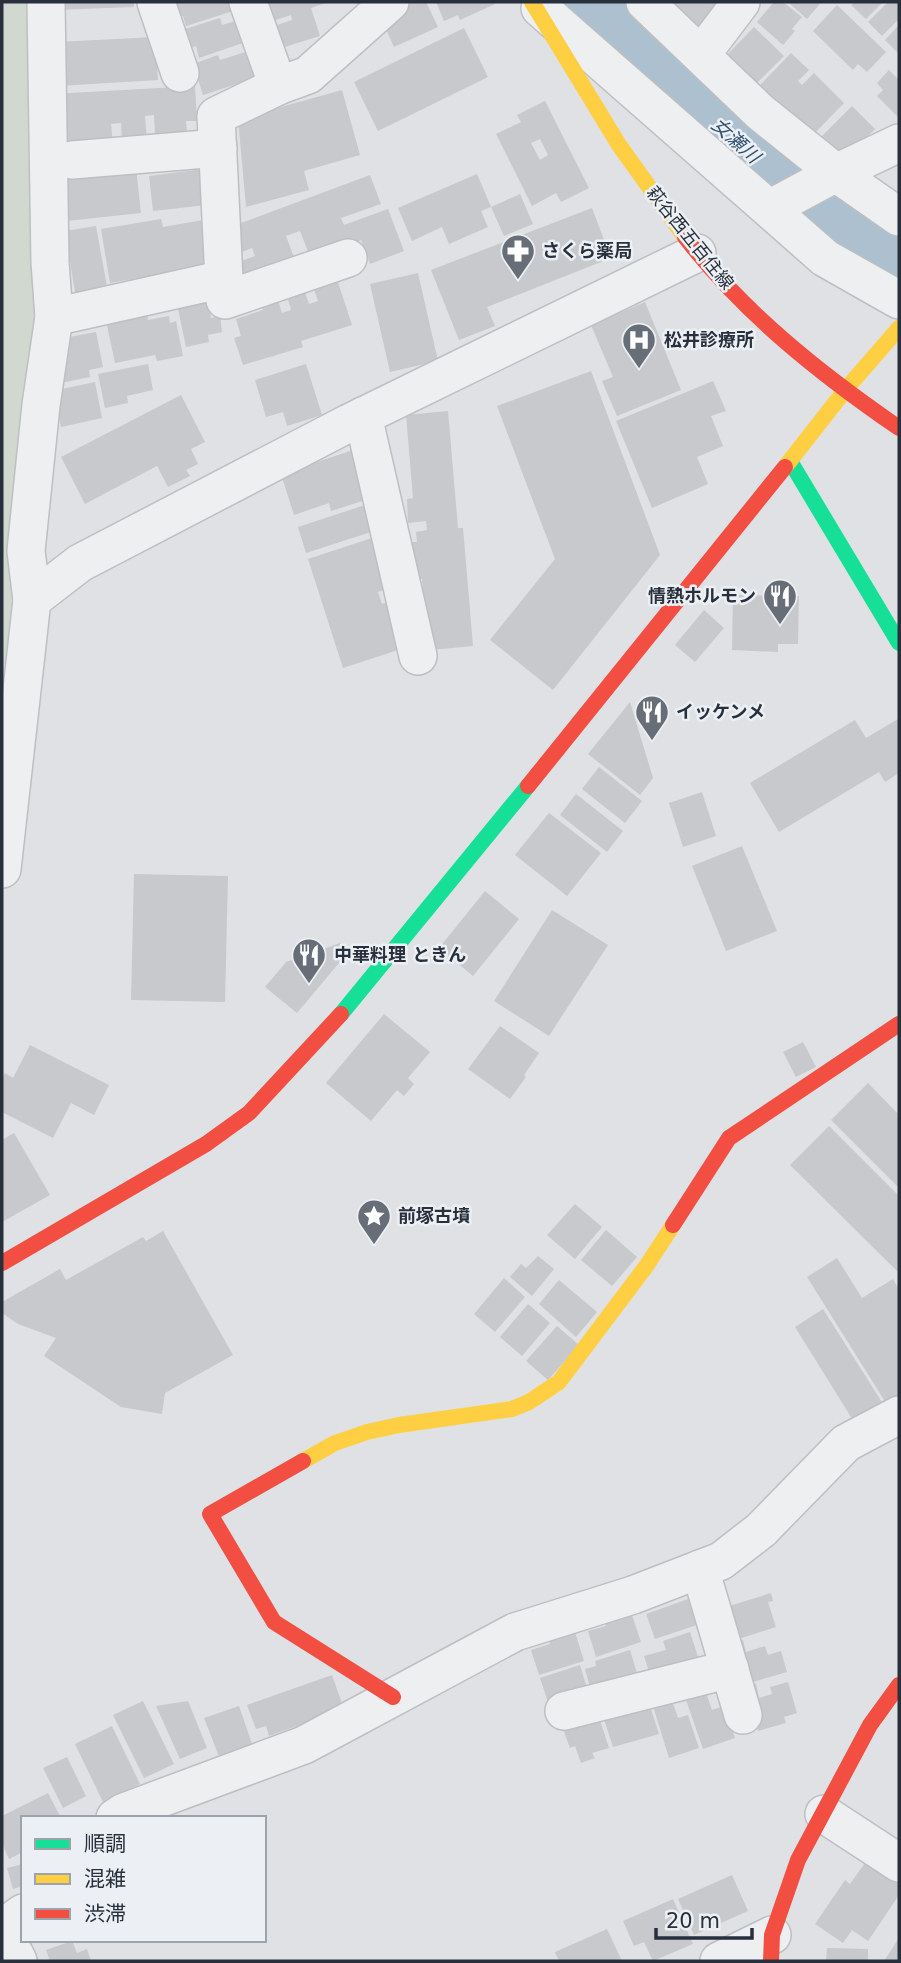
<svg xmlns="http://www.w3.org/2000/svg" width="901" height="1963" viewBox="0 0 901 1963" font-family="'DejaVu Sans','Noto Sans JP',sans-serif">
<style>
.green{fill:#d0d8cf}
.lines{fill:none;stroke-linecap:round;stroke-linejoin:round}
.river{stroke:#adc0cf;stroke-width:58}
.building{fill:#c7c9cc;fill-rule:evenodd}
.street-casing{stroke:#bdbfc2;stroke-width:40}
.street{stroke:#eeeff1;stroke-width:37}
.fast{stroke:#16e098;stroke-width:16}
.slow{stroke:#ffcf43;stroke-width:16}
.jam{stroke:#f24e42;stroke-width:16}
.labels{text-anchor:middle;stroke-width:5;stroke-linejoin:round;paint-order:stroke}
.street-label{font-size:18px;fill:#27303c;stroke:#ecf0f4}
.poi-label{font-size:18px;font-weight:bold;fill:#27303c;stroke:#ecf0f4;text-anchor:start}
.water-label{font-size:19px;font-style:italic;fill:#32526f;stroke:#ecf0f4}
</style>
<rect width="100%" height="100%" fill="#dfe1e4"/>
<polygon class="green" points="2,2 41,2 41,306 2,753"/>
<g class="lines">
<polyline class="river" points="584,2 770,171 899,263"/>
</g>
<g class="building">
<polygon points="55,2 134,2 134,7 55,10"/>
<polygon points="171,2 231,2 233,11 186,26 183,16 176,18"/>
<polygon points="260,2 329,2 311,8 320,36 278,49 271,27 292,20 291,15 267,23"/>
<polygon points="411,2 426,2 438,27 394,47 380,16"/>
<polygon points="436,2 494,2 495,4 460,20 458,15 444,21"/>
<polygon points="677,2 723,2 699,28 674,5"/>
<polygon points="774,2 783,2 802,17 792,29 795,31 783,45 757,22"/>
<polygon points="788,2 817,2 820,4 807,19"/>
<polygon points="855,2 883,2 866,19 851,5"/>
<polygon points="888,2 899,2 899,19 882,36 868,22"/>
<polygon points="837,5 886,52 867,72 858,64 853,70 813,31"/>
<polygon points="220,18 222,25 236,21 243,43 199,58 196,46 188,49 182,30"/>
<polygon points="899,25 899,54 885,40"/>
<polygon points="754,27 784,56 755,85 725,57"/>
<polygon points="464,28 488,77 378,131 354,82"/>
<polygon points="155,37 158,80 59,86 57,42"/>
<polygon points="249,51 258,77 203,95 193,64 218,55 220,60"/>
<polygon points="791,53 809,70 798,81 802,85 814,73 844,103 812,136 760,85"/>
<polygon points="889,70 899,80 899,118 877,96 883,90 877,83"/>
<polygon points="195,86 197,121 186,121 187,132 155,134 154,115 145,116 147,141 122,143 121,123 111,124 113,145 55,148 52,94"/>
<polygon points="342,90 360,155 304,171 309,190 246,207 238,119"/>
<path d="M 545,101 L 589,188 L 561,202 L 556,193 L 532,206 L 496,134 L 521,122 L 517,115 ZM 540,139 L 548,155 L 540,160 L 531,143 Z"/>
<polygon points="852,106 875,129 840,164 817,141"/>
<polygon points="136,168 141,213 58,222 53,178"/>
<polygon points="203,169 207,205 153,211 149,176"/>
<polygon points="477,174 491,207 520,194 533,224 504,236 491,207 481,211 488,227 449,244 442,227 412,241 398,208"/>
<polygon points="370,175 381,204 341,218 344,225 388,209 404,251 370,264 361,240 351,244 349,240 309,254 300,231 286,236 295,260 244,279 238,262 255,256 252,248 242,252 233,226"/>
<polygon points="592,208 611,258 487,307 495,326 459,340 431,270"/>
<polygon points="161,219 163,227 203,220 211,265 110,283 101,229"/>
<polygon points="96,226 108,292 76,298 65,231"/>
<polygon points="335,273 352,325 301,341 303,347 243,365 234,338 241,336 236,319 263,310 261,303 277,297 282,313 291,310 286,292 303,286 309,304 318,301 311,280"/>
<polygon points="418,273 438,361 390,372 370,284"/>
<polygon points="207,298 211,318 220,316 222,332 208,335 209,342 186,347 177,304"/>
<polygon points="645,302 681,390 617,416 602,381 613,377 591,325"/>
<polygon points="147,313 148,320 169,316 170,323 176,321 183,356 157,361 155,355 115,363 106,321"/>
<polygon points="96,332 103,367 89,370 90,377 61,383 58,339"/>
<polygon points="148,364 153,390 127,396 128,403 105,408 98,374"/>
<polygon points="306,364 322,415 287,426 283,412 266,417 255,380"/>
<polygon points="591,371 660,555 553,690 490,640 555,559 497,406"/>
<polygon points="713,381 726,411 711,416 723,446 697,457 708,484 652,508 616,421"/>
<polygon points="95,382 102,418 61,427 53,391"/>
<polygon points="181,395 205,442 191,449 198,464 186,470 190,476 168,487 157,466 85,504 61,457"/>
<polygon points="448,411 458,528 463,528 473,646 431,650 427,605 418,606 416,589 423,589 422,579 409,580 406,542 417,542 416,532 427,530 426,521 408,523 407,499 413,498 406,415"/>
<polygon points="356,449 372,498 331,511 329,503 294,515 281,474"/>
<polygon points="365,505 374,531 306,553 298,527"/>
<polygon points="372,538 388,588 378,592 382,604 392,600 407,647 343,668 308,559"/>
<polygon points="733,595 799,596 798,644 778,644 778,652 732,650"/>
<polygon points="704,610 724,628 695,662 675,645"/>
<polygon points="630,702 653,778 640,795 588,754"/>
<polygon points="898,719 899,773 885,782 879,772 779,832 750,783 855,720 866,738"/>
<polygon points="599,767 642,801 625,823 582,789"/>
<polygon points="702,792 716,836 683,847 669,803"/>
<polygon points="576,794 623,831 607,852 560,815"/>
<polygon points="549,813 601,853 567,896 515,855"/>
<polygon points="742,846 777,931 726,951 692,866"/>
<polygon points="134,874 228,876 225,1002 131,1000"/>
<polygon points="485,891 519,919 473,976 439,948"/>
<polygon points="552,910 608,945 549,1036 494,1001"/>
<polygon points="340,943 349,951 297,1013 265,987 286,962"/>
<polygon points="384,1014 430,1052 408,1078 414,1084 404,1096 397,1090 371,1121 326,1083"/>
<polygon points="500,1026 539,1053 524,1075 526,1077 510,1099 468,1069"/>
<polygon points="803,1042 816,1067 796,1077 783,1052"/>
<polygon points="30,1045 109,1085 94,1115 71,1103 53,1138 2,1112 2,1079 5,1073 13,1078"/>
<polygon points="868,1083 899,1115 899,1188 831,1120"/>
<polygon points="829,1126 899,1196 899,1273 790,1165"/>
<polygon points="14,1133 50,1195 2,1222 2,1140"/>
<polygon points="575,1204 602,1227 575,1259 547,1235"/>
<polygon points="606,1230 637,1257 612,1286 581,1260"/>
<polygon points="163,1231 233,1355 165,1393 162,1414 121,1407 44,1356 56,1338 18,1324 2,1313 2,1302 60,1269 66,1280 143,1237 146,1241"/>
<polygon points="538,1256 554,1269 532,1296 510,1277 521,1264 526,1268"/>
<polygon points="837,1258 862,1298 893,1279 899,1290 899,1406 891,1411 807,1277"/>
<polygon points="504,1278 525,1297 495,1332 474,1314"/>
<polygon points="559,1280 597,1312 576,1337 539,1304"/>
<polygon points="528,1304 550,1323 522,1356 500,1337"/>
<polygon points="823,1309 885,1407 856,1425 795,1327"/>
<polygon points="557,1326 579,1345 548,1380 526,1361"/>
<polygon points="771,1593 773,1601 768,1602 776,1627 729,1642 723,1608"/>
<polygon points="688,1599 697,1625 655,1639 646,1614"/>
<polygon points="631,1612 641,1642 596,1657 588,1631 606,1626 604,1621"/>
<polygon points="575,1632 584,1661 539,1675 531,1650 550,1644 549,1641"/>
<polygon points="690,1632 700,1663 651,1678 644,1656 666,1650 663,1641"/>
<polygon points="743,1640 746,1652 765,1646 768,1655 781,1651 787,1672 746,1684 728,1644"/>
<polygon points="630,1650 639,1680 592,1694 585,1669 596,1666 595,1661"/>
<polygon points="580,1665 590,1698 551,1711 540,1678"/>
<polygon points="332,1675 344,1709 269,1736 266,1726 256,1729 247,1705"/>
<polygon points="788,1682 797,1713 784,1717 786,1723 758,1731 755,1720 738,1689 756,1684 759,1698 772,1694 770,1687"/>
<polygon points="705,1690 712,1710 724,1706 735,1738 703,1749 685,1697"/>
<polygon points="672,1700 678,1718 688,1715 699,1748 669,1758 653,1706"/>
<polygon points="143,1701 174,1764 144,1778 113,1715"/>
<polygon points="188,1701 207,1748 180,1759 156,1706"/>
<polygon points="649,1703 659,1734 613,1747 603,1716"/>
<polygon points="239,1706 253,1747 220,1759 204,1718"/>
<polygon points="598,1714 609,1748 592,1753 595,1758 581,1763 575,1746 570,1748 562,1726"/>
<polygon points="112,1726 140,1784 103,1802 75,1744"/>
<polygon points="67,1757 86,1796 63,1808 43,1768"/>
<polygon points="48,1793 61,1818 23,1818 23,1852 9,1859 2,1843 2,1816"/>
<polygon points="867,1860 899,1883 899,1895 868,1941 852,1930 843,1943 815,1924 845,1880 850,1884"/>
<polygon points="23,1864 23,1886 13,1889 7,1868"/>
<polygon points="732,1875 748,1911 694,1935 678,1899"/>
<polygon points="673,1899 693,1944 653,1961 644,1942 634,1946 623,1921"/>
<polygon points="607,1929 622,1961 559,1961 555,1952"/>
<polygon points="899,1938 899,1961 884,1961"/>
<polygon points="72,1941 77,1953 87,1949 91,1961 50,1961 46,1950"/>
<polygon points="827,1948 868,1949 868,1961 826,1961"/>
</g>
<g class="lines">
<g class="street-casing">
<g id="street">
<polyline points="156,2 180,73"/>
<polyline points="248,2 278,86"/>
<polyline points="645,2 760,112 836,173 899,217"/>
<polyline points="540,8 825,258 899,300"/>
<polyline points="701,55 741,2"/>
<polyline points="72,160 218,148"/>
<polyline points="771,208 836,173 899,143"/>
<polyline points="348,258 225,300 216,116 278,86 308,75 390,2"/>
<polyline points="54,317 224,279"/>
<polyline points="363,416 418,656"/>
<polyline points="32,600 80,563 349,423 697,253"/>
<polyline points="2,869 32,600 26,551 41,405 54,317 50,262 46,2"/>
<polyline points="700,1569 743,1715"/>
<polyline points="564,1711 730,1669"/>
<polyline points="824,1814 899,1863"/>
<polyline points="115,1818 124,1812 304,1745 515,1632 633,1595 721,1561 761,1530 846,1443 899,1415"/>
<polyline points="2,1928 23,1913"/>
<polyline points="2,1943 14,1953 18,1961"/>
<polyline points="719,1961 772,1935"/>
</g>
</g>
<use href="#street" class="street"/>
<g class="fast">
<polyline points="790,461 899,643"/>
<polyline points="341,1014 528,786"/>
</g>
<g class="slow">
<polyline points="532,2 619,145 685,237"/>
<polyline points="785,467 846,389 899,328"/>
<polyline points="303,1461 335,1443 367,1432 399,1425 512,1409 529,1402 559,1382 647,1265 673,1225"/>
</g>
<g class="jam">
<path d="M 685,237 C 744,313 819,373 899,428"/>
<polyline points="528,786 785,467"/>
<polyline points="673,1225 729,1138 899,1024"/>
<polyline points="2,1263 206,1144 249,1113 341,1014"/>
<polyline points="303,1461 210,1514 274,1622 393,1697"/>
<polyline points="771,1961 772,1935 798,1860 870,1725 899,1685"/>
</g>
</g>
<defs>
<g id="pharmacy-pin" transform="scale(1.75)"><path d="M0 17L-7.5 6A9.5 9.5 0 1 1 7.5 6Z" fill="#676e77" stroke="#ecf0f4"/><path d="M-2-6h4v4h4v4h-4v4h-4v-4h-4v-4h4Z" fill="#fff"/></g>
<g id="hospital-pin" transform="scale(1.75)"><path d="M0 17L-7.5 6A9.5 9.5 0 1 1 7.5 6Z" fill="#676e77" stroke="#ecf0f4"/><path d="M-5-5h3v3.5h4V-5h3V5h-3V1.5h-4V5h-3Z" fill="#fff"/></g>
<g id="restaurant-pin" transform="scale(1.75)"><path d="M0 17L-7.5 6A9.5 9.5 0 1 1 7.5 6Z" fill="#676e77" stroke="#ecf0f4"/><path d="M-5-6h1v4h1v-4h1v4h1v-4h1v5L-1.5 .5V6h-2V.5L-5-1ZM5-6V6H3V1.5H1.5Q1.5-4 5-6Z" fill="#fff"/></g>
<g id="sight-pin" transform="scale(1.75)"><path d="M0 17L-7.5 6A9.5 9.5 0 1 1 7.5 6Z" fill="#676e77" stroke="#ecf0f4"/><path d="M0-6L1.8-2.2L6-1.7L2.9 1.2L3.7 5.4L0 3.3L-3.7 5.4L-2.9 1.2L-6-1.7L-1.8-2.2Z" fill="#fff"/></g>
</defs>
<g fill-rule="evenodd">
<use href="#pharmacy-pin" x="518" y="251"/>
<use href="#hospital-pin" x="639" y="340"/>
<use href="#restaurant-pin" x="780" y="596"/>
<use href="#restaurant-pin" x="652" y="712"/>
<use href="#restaurant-pin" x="309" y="955"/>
<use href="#sight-pin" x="374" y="1216"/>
</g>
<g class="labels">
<g class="street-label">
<text transform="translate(690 238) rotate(51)" y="6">萩谷西五百住線</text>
</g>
<g class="poi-label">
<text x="542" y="257">さくら薬局</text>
<text x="664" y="346">松井診療所</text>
<text x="756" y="602" text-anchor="end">情熱ホルモン</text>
<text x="676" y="718">イッケンメ</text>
<text x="334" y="961">中華料理 ときん</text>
<text x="398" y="1222">前塚古墳</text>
</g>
<g class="water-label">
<text transform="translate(736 140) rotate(42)" y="7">女瀬川</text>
</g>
</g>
<rect width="901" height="1963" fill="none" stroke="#27303c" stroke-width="7"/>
<rect x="21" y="1816" width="245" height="126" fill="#ecf0f4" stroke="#9da3aa" stroke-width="2"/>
<rect x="35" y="1839" width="35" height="10" fill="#16e098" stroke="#9da3aa" stroke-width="2"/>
<text x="84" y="1851" font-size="21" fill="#27303c">順調</text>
<rect x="35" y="1874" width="35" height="10" fill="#ffcf43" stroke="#9da3aa" stroke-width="2"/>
<text x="84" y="1886" font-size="21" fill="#27303c">混雑</text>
<rect x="35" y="1909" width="35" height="10" fill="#f24e42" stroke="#9da3aa" stroke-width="2"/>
<text x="84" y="1921" font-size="21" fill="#27303c">渋滞</text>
<path d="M656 1928v10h96v-10" fill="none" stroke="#27303c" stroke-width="3.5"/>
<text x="666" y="1928" font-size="21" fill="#27303c" stroke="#ecf0f4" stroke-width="5" paint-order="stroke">20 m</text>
</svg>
